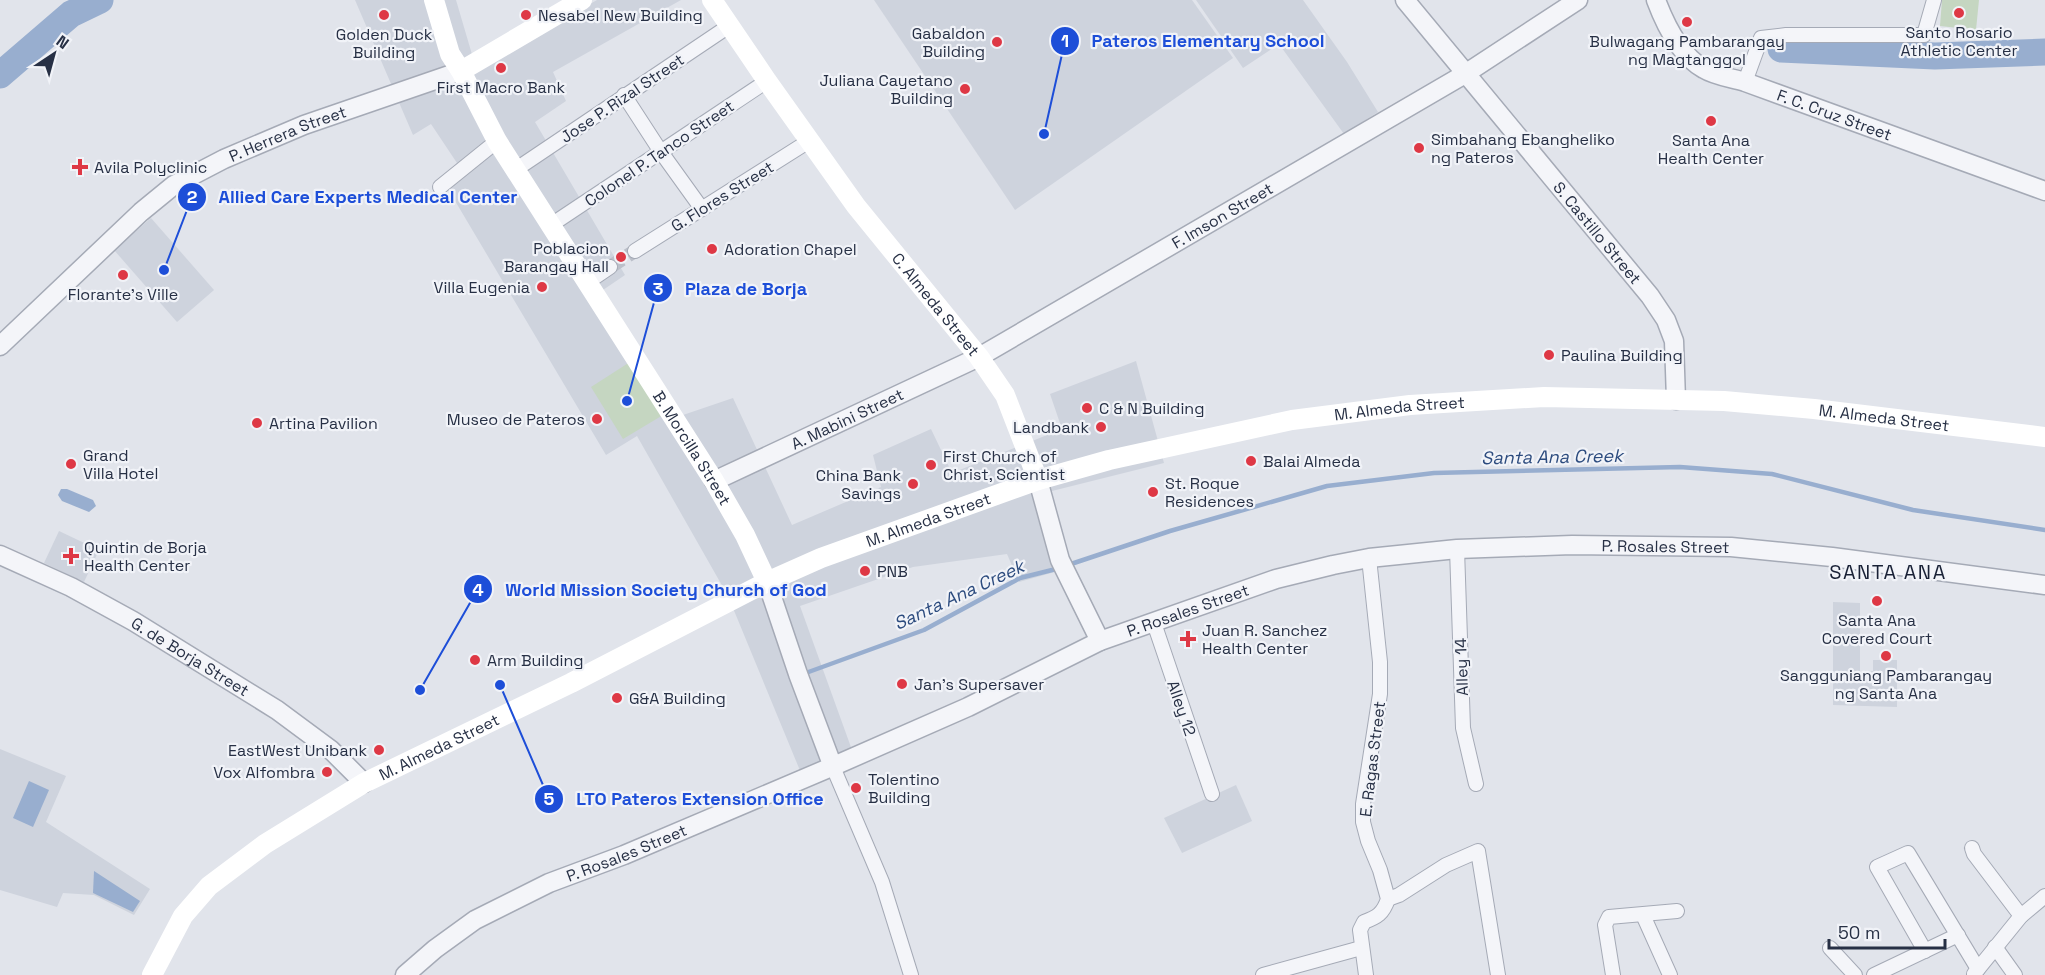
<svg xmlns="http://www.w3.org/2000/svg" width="2045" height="975" viewBox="0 0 2045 975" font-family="'Space Grotesk',sans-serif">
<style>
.built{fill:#ced3dd}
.green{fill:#c5d6c1}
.water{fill:#98aecf}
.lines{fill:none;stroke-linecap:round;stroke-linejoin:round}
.stream{stroke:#98aecf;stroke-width:4.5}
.river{stroke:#98aecf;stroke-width:27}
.minor-tunnel{stroke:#bcc0ca;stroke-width:14;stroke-dasharray:14 7;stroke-linecap:butt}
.minor-casing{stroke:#a5aab6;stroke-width:16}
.tertiary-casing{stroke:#a5aab6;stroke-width:21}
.minor{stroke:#f4f5f9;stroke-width:14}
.tertiary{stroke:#f4f5f9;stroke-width:18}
.secondary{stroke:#fff;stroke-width:20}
.poi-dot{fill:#de3845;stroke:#f1f3f8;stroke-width:2}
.labels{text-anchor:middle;stroke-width:4.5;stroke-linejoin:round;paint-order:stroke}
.poi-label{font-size:16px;fill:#273045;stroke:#f1f3f8;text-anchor:start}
.street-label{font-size:16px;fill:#273045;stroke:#f1f3f8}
.water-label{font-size:18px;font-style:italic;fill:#2c4b7e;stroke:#f1f3f8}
.quarter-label{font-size:20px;letter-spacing:1.5px;fill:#192136;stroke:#f1f3f8}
.leader{fill:none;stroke:#1d4ed8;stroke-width:2}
.callout-dot{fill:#1d4ed8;stroke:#f1f3f8;stroke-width:2}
.mark-label{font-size:18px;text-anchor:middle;font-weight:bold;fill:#fff}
.callout-label{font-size:18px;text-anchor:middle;font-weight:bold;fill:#1d4ed8;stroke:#f1f3f8;stroke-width:4.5;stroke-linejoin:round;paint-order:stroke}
</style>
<rect width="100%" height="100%" fill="#e1e4eb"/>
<g class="built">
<polygon points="355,0 456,0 476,68 597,0 681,0 553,72 566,101 535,122 625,275 603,290 683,415 733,398 792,525 881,487 873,455 931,429 952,473 1062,429 1050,394 1136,361 1164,463 1048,492 1069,568 1019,582 1007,554 913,567 800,606 852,750 801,773 728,596 637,436 606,455 445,184 459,166 431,124 413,135"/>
<polygon points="874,0 1192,0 1233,58 1015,210"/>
<polygon points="1196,0 1303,0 1347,62 1378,112 1344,134 1279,44 1243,68"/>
<polygon points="151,218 214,290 177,322 114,250"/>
<polygon points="59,531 99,550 84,582 44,563"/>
<polygon points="1833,602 1860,603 1860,672 1873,671 1873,660 1897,660 1897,707 1833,705"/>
<polygon points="0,749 66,776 46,822 150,889 134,915 94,895 63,893 57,907 0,890"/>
<polygon points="1236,785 1252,821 1182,853 1164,818"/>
</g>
<g class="green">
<polygon points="1942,0 1979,0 1976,30 1940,26"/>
<polygon points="630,362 663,415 623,439 591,387"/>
</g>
<g class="water">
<polygon points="61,489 67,489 93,500 96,506 89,512 62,501 58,495"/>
<polygon points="29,781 49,790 33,827 13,818"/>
<polygon points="94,871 140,901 133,912 93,893"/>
</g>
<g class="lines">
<g class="stream">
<polyline points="1068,565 1170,531 1327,486 1434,473 1680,467 1772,474 1913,510 2045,530"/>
<polyline points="803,674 924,630 1020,578 1060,568"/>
</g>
<g class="river">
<polyline points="1781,49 1935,56 2045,52"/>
<polyline points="0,75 71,14 100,0"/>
</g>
<polyline class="minor-tunnel" points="610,267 635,251"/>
<g class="minor-casing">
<g id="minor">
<polyline points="1745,82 1761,38 1786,35 1924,35 1934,0"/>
<polyline points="624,95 661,152 702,209"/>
<polyline points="515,170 729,26"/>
<polyline points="440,187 497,141"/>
<polyline points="551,225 767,81"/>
<polyline points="635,251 809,141"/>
<polyline points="588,282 610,267"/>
<polyline points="1457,549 1463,728 1476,784"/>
<polyline points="1154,623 1212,794"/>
<polyline points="833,767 882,882 911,975"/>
<polyline points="1972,848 1974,854 2021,916"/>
<polyline points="1388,899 1399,895 1446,865 1478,851 1498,975"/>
<polyline points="1643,915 1670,975"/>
<polyline points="1995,947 2015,975"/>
<polyline points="1830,948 1855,975"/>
<polyline points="1925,951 1877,867 1908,853 1978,969"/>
<polyline points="1974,974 2021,916 2045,896"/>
<polyline points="1263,975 1361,948"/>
<path d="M 1366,975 L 1360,930 L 1364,922 C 1377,917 1383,914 1388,899 L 1380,870 L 1368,841 L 1363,822 L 1363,804 L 1380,694 L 1380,662 L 1369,558"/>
<polyline points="1613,975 1605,925 1609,917 1677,911"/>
<polyline points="1874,975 1958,935"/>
</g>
</g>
<g class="tertiary-casing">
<g id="tertiary">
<path id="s1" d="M 1405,0 L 1650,296 L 1666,320 L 1674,341 L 1676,400"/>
<path id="s2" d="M 1656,0 C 1665,24 1681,56 1704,69 C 1715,76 1732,78 1745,82 L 2045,191"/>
<path id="s3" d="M 0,346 L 141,212 L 174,185 L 224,159 L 304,125 L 461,71"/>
<polyline points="1038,480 1060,560 1100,641"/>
<path id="s4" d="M 714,481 L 979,357 L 1465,74 L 1578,0"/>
<path id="s5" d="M 0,555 L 71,587 L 133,621 L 277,710 L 331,750 L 364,783"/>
<polyline points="767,582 798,674 833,767"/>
<path id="s6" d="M 405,975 L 435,949 L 475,920 L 549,883 L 624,855 L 836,765 L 968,707 L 1100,641 L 1276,579 L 1333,565 L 1369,558 L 1457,549 L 1572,545 L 1731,547 L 1832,557 L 2045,585"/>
</g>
</g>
<use href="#minor" class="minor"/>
<use href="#tertiary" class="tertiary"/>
<g class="secondary">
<path id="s7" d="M 434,0 L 450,54 L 461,71 L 497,141 L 714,481 L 745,535 L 767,582"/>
<path id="s8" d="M 712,0 L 767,81 L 856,206 L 979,357 L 1005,395 L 1038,480"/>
<polyline points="461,71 582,0"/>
<path id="s9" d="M 152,975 L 183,916 L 209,886 L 265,844 L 364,783 L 571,683 L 767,582 L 821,558 L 1038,480 L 1109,460 L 1292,420 L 1410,405 L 1544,397 L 1724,401 L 1814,409 L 2045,437"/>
</g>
</g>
<g class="poi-dot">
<circle cx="1959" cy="13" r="6"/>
<circle cx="384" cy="15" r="6"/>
<circle cx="526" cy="15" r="6"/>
<circle cx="1687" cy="22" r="6"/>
<circle cx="997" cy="42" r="6"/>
<circle cx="501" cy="68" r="6"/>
<circle cx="965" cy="89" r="6"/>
<circle cx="1711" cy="121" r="6"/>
<circle cx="1419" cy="148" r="6"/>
<path d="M77 158h6v6h6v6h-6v6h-6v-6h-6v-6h6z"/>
<circle cx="712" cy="249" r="6"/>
<circle cx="621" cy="257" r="6"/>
<circle cx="123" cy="275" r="6"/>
<circle cx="542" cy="287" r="6"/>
<circle cx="1549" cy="355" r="6"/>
<circle cx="1087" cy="408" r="6"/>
<circle cx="597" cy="419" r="6"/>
<circle cx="257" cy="423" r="6"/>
<circle cx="1101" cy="427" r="6"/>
<circle cx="1251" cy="461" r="6"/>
<circle cx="71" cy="464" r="6"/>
<circle cx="931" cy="465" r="6"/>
<circle cx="913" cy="484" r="6"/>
<circle cx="1153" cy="492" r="6"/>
<path d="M68 547h6v6h6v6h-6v6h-6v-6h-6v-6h6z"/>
<circle cx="865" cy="571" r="6"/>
<circle cx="1877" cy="601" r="6"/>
<path d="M1185 630h6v6h6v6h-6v6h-6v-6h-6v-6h6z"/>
<circle cx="1886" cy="656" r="6"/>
<circle cx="475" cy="660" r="6"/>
<circle cx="902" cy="684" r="6"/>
<circle cx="617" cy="698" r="6"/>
<circle cx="379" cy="750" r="6"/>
<circle cx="327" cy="772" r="6"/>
<circle cx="856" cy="788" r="6"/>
</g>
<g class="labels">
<g class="poi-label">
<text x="538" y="21">Nesabel New Building</text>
<text x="1959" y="38" text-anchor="middle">Santo Rosario<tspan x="1959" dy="18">Athletic Center</tspan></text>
<text x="985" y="39" text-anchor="end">Gabaldon<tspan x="985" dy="18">Building</tspan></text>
<text x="384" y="40" text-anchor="middle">Golden Duck<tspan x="384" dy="18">Building</tspan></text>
<text x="1687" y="47" text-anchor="middle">Bulwagang Pambarangay<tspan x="1687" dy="18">ng Magtanggol</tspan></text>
<text x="953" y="86" text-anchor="end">Juliana Cayetano<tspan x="953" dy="18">Building</tspan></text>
<text x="501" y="93" text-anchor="middle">First Macro Bank</text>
<text x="1431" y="145">Simbahang Ebangheliko<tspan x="1431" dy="18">ng Pateros</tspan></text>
<text x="1711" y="146" text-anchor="middle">Santa Ana<tspan x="1711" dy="18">Health Center</tspan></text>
<text x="94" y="173">Avila Polyclinic</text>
<text x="609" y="254" text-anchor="end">Poblacion<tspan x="609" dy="18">Barangay Hall</tspan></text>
<text x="724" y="255">Adoration Chapel</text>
<text x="530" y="293" text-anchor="end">Villa Eugenia</text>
<text x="123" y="300" text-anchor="middle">Florante's Ville</text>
<text x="1561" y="361">Paulina Building</text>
<text x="1099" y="414">C &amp; N Building</text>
<text x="585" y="425" text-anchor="end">Museo de Pateros</text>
<text x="269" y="429">Artina Pavilion</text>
<text x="1089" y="433" text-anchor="end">Landbank</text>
<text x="83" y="461">Grand<tspan x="83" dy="18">Villa Hotel</tspan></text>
<text x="943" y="462">First Church of<tspan x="943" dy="18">Christ, Scientist</tspan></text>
<text x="1263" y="467">Balai Almeda</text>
<text x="901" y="481" text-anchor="end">China Bank<tspan x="901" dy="18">Savings</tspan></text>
<text x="1165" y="489">St. Roque<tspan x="1165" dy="18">Residences</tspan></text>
<text x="84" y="553">Quintin de Borja<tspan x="84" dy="18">Health Center</tspan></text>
<text x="877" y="577">PNB</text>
<text x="1877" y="626" text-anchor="middle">Santa Ana<tspan x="1877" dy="18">Covered Court</tspan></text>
<text x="1202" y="636">Juan R. Sanchez<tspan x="1202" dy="18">Health Center</tspan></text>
<text x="487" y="666">Arm Building</text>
<text x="1886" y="681" text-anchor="middle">Sangguniang Pambarangay<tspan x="1886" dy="18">ng Santa Ana</tspan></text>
<text x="914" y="690">Jan's Supersaver</text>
<text x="629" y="704">G&amp;A Building</text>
<text x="367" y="756" text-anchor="end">EastWest Unibank</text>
<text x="315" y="778" text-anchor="end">Vox Alfombra</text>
<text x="868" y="785">Tolentino<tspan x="868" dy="18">Building</tspan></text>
</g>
<g class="street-label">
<text transform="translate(622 98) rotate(-34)" y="6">Jose P. Rizal Street</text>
<text dy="6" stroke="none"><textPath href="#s2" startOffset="224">F. C. Cruz Street</textPath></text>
<text dy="6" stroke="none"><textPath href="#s3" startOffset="362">P. Herrera Street</textPath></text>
<text transform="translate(659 153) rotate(-34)" y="6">Colonel P. Tanco Street</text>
<text transform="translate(722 196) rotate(-32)" y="6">G. Flores Street</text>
<text dy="6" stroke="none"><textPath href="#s4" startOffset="574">F. Imson Street</textPath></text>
<text dy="6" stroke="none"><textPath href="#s1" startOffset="302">S. Castillo Street</textPath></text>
<text dy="6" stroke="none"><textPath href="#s8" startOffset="378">C. Almeda Street</textPath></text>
<text dy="6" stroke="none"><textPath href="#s9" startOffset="1402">M. Almeda Street</textPath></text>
<text dy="6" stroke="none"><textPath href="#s9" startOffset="1888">M. Almeda Street</textPath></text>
<text dy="6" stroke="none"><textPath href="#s4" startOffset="147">A. Mabini Street</textPath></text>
<text dy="6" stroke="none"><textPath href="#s7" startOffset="519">B. Morcilla Street</textPath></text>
<text dy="6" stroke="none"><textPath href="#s9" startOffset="916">M. Almeda Street</textPath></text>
<text dy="6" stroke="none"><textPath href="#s6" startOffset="1353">P. Rosales Street</textPath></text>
<text dy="6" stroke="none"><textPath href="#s6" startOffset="867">P. Rosales Street</textPath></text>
<text dy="6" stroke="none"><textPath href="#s5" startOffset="216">G. de Borja Street</textPath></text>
<text transform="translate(1461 667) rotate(-92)" y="6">Alley 14</text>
<text transform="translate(1182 708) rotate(71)" y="6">Alley 12</text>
<text dy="6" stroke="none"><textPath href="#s9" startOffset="376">M. Almeda Street</textPath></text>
<text transform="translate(1372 759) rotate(-83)" y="6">E. Ragas Street</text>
<text dy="6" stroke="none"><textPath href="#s6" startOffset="255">P. Rosales Street</textPath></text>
</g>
<g class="water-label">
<text transform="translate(1552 457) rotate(-1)" y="6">Santa Ana Creek</text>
<text transform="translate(959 595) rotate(-25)" y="6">Santa Ana Creek</text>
</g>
<g class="quarter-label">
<text x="1888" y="579">SANTA ANA</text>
</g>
</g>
<path class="leader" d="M1044 134L1065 41M164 270L192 197M627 401L658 288M420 690L478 589M500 685L549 799"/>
<g class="callout-dot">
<circle cx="1044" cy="134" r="6"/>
<circle cx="164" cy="270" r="6"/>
<circle cx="627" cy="401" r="6"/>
<circle cx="420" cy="690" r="6"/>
<circle cx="500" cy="685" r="6"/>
<circle cx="1065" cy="41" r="15"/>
<circle cx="192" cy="197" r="15"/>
<circle cx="658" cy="288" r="15"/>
<circle cx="478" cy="589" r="15"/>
<circle cx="549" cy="799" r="15"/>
</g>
<g class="mark-label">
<text x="1065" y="47">1</text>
<text x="192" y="203">2</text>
<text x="658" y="295">3</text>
<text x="478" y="596">4</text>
<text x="549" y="805">5</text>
</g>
<g class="callout-label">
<text x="1208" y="47">Pateros Elementary School</text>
<text x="368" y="203">Allied Care Experts Medical Center</text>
<text x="746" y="295">Plaza de Borja</text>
<text x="666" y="596">World Mission Society Church of God</text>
<text x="700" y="805">LTO Pateros Extension Office</text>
</g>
<g transform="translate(54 54) rotate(36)" stroke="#f1f3f8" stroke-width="4.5" paint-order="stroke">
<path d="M0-4.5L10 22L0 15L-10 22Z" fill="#273045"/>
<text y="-9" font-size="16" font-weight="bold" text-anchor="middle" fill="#273045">N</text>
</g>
<path d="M1829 939v9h116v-9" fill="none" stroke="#273045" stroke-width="3"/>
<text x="1838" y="939" font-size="18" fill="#273045" stroke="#f1f3f8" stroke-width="4.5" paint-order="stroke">50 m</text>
</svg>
